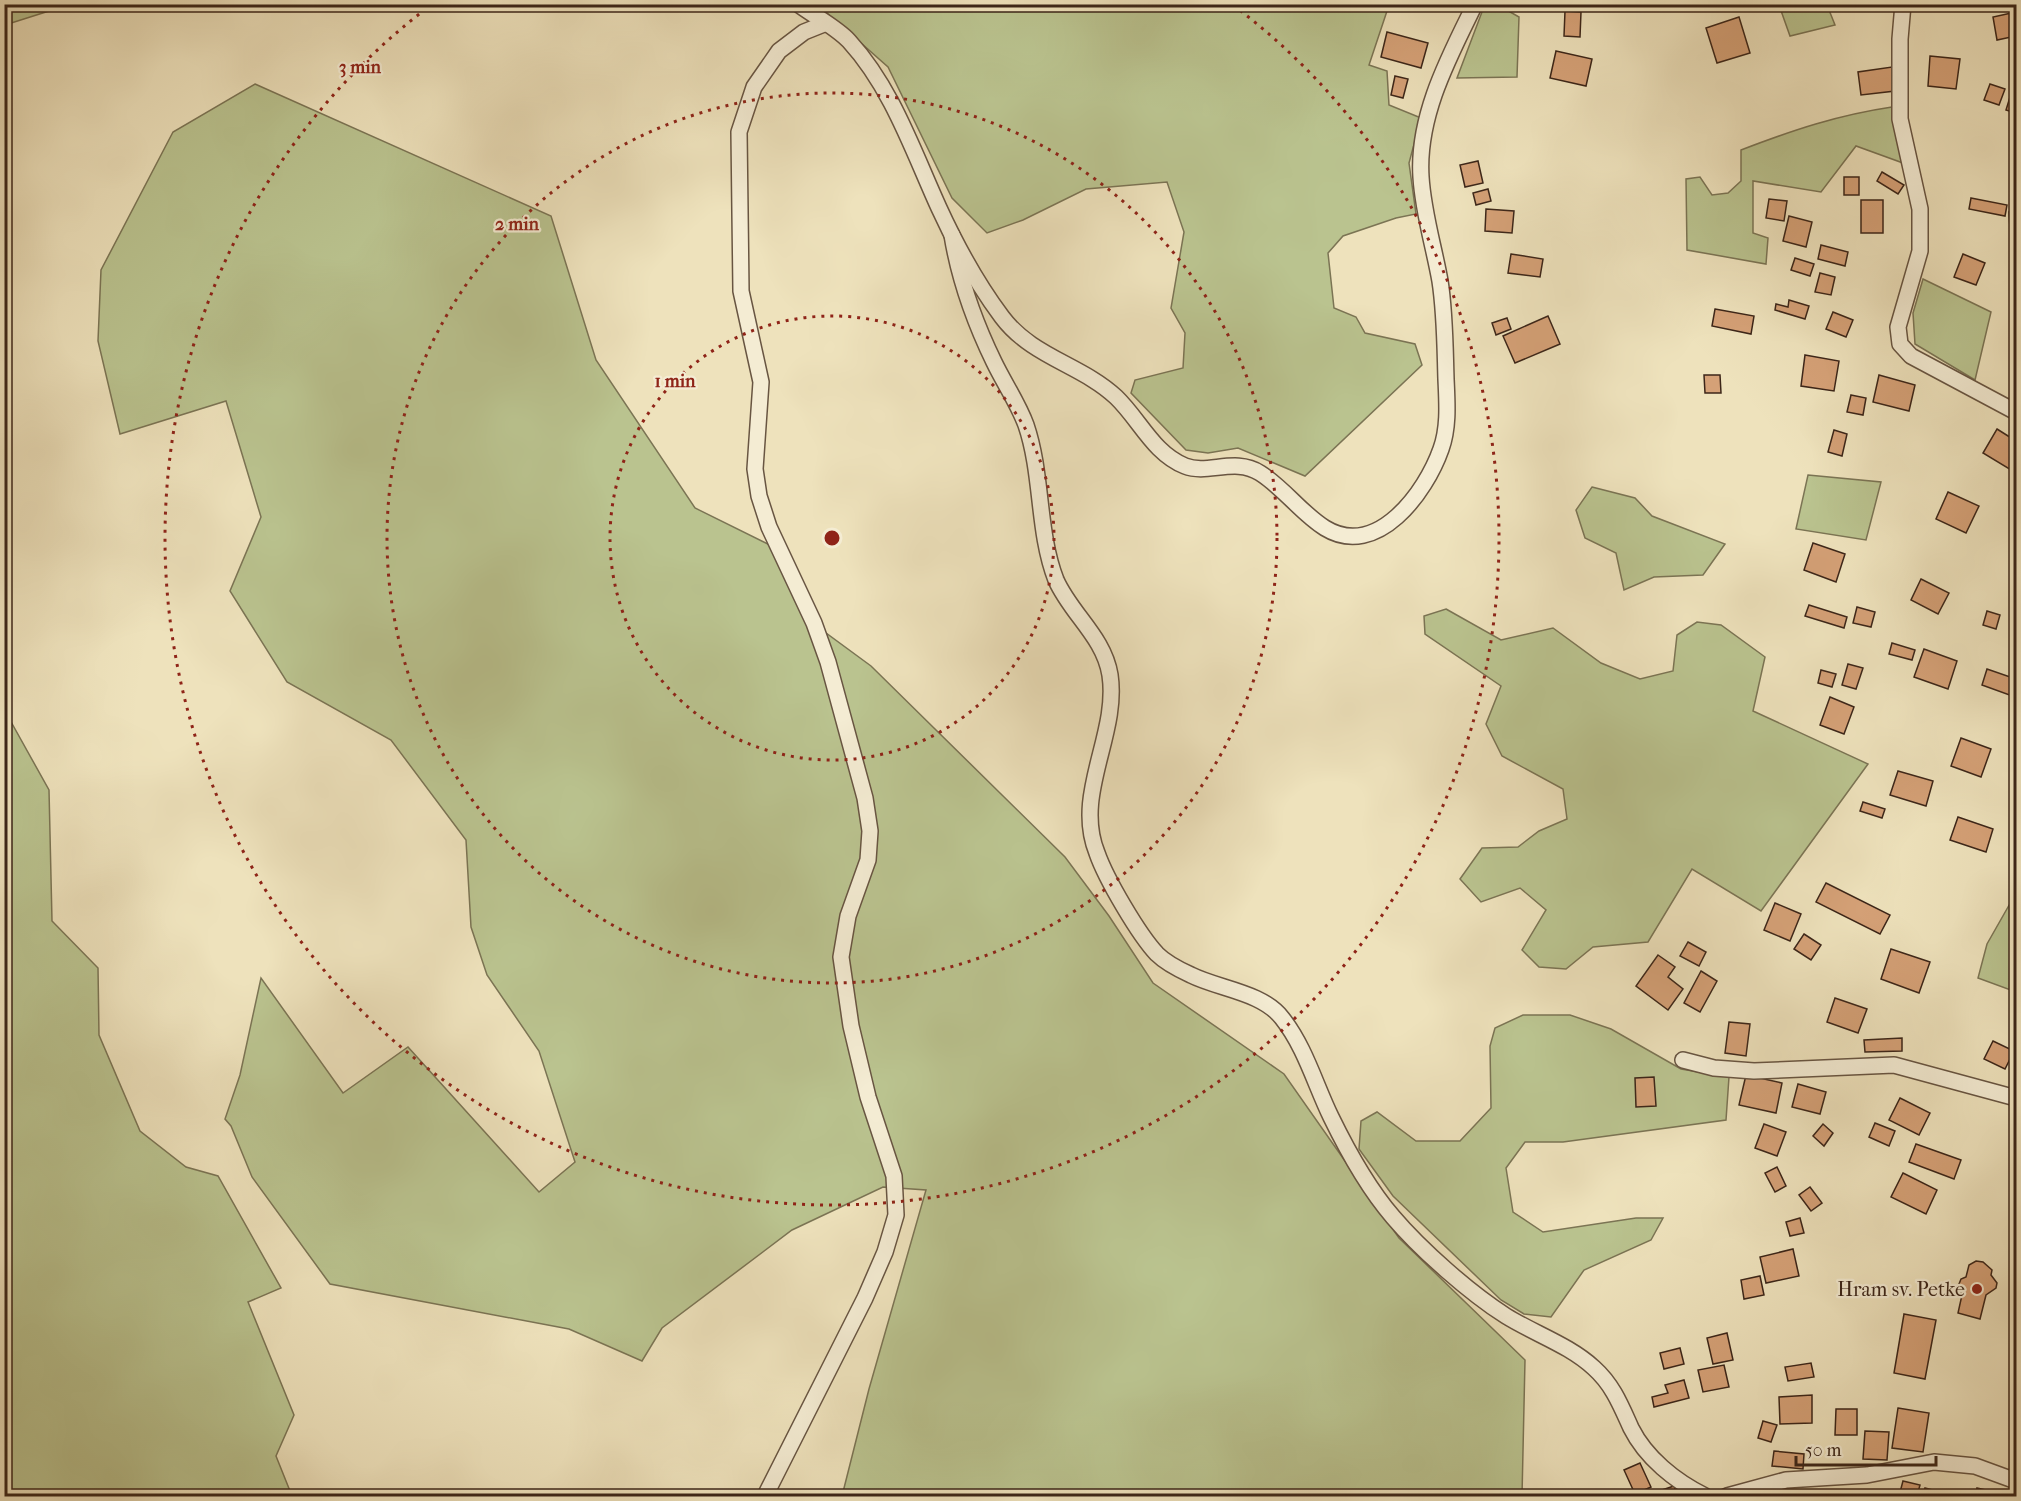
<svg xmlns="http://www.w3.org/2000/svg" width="2021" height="1501" viewBox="0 0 2021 1501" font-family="'IM FELL French Canon',serif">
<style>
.green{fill:#bac38f;stroke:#7b7454;stroke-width:1.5}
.building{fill:#d5a177;stroke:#3c2619;stroke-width:1.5}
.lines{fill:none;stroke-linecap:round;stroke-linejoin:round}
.street-casing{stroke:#685542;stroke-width:18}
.street{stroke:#f4ecd3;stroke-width:15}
.ring{fill:none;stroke:#8f2418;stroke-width:3;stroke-dasharray:3 6}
.poi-dot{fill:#8f2418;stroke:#f4ecd3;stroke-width:2}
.labels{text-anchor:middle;stroke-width:4.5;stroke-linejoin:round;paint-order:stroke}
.poi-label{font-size:20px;fill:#3c2619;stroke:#f4ecd3;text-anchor:end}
.centre{fill:#8f2418;stroke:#f4ecd3;stroke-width:3}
.ring-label{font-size:18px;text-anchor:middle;font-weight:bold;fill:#8f2418;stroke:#f4ecd3;stroke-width:4.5;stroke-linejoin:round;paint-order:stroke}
</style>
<rect width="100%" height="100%" fill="#eee2bc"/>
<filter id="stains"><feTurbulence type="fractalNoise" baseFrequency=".00333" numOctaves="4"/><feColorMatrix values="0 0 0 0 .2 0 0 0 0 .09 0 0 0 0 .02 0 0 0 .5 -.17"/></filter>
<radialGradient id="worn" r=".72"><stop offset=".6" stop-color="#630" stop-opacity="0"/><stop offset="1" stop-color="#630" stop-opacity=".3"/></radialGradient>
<g class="green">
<polygon points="1485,4 1498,5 1519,17 1517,77 1457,78"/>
<polygon points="4,5 5,4 59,5 49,11 5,25"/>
<polygon points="818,5 1389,5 1369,65 1387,71 1389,105 1421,118 1409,163 1416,214 1396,218 1343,236 1328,253 1334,308 1356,317 1365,333 1415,344 1422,365 1305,476 1238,448 1208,453 1186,450 1131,393 1135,380 1183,368 1185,333 1171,308 1184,232 1167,182 1086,189 1023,220 987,233 952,198 888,67"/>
<polygon points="1779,5 1827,5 1835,25 1790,36"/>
<polygon points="255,84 551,216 596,360 695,508 786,553 803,616 871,666 1065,857 1109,916 1153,983 1284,1074 1399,1238 1525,1360 1522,1496 842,1496 869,1389 926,1190 883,1187 792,1230 662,1328 642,1361 569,1329 330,1284 252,1177 231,1126 225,1119 240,1075 261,978 343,1093 408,1047 539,1192 575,1162 539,1051 487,975 471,927 466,840 391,740 287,682 230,591 261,517 226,401 120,434 98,341 101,270 173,132"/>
<path d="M 1892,107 L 1903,163 L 1856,146 L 1821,192 L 1753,181 L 1753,233 L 1768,238 L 1766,264 L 1687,250 L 1686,179 L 1700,177 L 1712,195 L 1728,193 L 1741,181 L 1741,150 C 1793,130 1838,115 1892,107 Z"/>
<polygon points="1923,279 1991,312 1975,380 1915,344 1913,313"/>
<polygon points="1808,475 1881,482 1866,540 1796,529"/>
<polygon points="1592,487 1635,498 1652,516 1725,544 1703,575 1654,577 1624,590 1616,553 1585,538 1576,510"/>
<polygon points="1446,609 1501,640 1553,628 1601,663 1640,679 1673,671 1677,635 1697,622 1721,625 1765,657 1753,711 1868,764 1761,911 1692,869 1648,942 1593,947 1566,969 1539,967 1522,950 1546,910 1520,888 1481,902 1460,879 1482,848 1518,847 1539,831 1567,819 1563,789 1502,756 1486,724 1501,686 1425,634 1424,616"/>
<polygon points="5,711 49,790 52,921 98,968 99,1035 140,1131 186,1167 218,1176 281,1288 248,1302 294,1415 276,1456 292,1496 5,1496"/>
<polygon points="2016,893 2016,992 1978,978 1987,944"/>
<polygon points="1523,1015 1570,1015 1611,1029 1681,1069 1729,1077 1726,1120 1563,1142 1525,1142 1506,1168 1513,1212 1543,1232 1636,1218 1663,1218 1651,1240 1584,1270 1551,1317 1524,1314 1501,1300 1393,1196 1359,1149 1361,1121 1377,1112 1416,1141 1460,1141 1491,1108 1490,1046 1495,1028"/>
</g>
<g class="building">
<polygon points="1565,11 1581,12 1580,37 1564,36"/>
<polygon points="2016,12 2016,36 1997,40 1993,17"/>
<polygon points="1739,17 1750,53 1717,63 1706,28"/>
<polygon points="1387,32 1428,43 1421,68 1381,57"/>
<polygon points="2012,39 2016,40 2016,52 2011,52"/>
<polygon points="1556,51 1592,59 1586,86 1550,78"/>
<polygon points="1930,56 1960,59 1956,89 1928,86"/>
<polygon points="1892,67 1895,91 1861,95 1858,72"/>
<polygon points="1395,76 1408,79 1403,98 1391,95"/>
<polygon points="2015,81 2016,82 2016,113 2006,110"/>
<polygon points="1990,84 2005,89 1999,105 1984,100"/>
<polygon points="1478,161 1483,183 1465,187 1460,165"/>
<polygon points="1882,172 1904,185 1898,194 1877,181"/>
<rect x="1844" y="177" width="15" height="18"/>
<polygon points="1488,189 1491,201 1476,205 1473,193"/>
<polygon points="1971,198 2007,205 2005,216 1969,209"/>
<polygon points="1769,199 1787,201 1784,221 1766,218"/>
<rect x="1861" y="200" width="22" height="33"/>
<polygon points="1486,209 1514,211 1512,233 1485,231"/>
<polygon points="2009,212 2016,212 2016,244 2011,244"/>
<polygon points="1789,216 1812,222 1806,247 1783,241"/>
<polygon points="1821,245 1848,252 1845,266 1818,259"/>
<polygon points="1511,254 1543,259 1540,277 1508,273"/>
<polygon points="1963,254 1985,263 1976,285 1954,277"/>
<polygon points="1795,258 1814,264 1810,276 1791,270"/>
<polygon points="1820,273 1835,277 1831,295 1815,292"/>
<polygon points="1789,300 1809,306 1805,319 1775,310 1776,304 1788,307"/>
<polygon points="1715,309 1754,316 1751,334 1712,326"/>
<polygon points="1833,312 1853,320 1846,337 1826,329"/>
<polygon points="1548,316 1560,344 1515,363 1503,336"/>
<polygon points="1507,318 1511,329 1496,335 1492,323"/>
<polygon points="1805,355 1839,361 1834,391 1801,386"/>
<polygon points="1704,375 1720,375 1721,393 1705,393"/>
<polygon points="1879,375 1915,385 1909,411 1873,402"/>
<polygon points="1851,395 1866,398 1863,415 1847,412"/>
<polygon points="1997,429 2016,441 2016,473 1983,453"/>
<polygon points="1834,430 1847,434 1842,456 1828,452"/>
<polygon points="1948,492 1979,506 1966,533 1936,519"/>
<polygon points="1813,543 1845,554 1836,582 1804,570"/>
<polygon points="1921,579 1949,593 1938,614 1911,600"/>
<polygon points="1809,605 1847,617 1844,628 1805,616"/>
<polygon points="1857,607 1875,612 1871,627 1853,623"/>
<polygon points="1987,611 2000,615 1996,629 1983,625"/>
<polygon points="1892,643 1915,650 1912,660 1889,654"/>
<polygon points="1924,649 1957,661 1948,689 1914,677"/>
<polygon points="1848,664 1863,668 1856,689 1842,685"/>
<polygon points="1987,669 2016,679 2015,697 1982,685"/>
<polygon points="1821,670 1836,674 1832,687 1818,683"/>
<polygon points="1830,697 1854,707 1844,734 1820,725"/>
<polygon points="1961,738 1991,749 1981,777 1951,766"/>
<polygon points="1898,771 1933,781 1926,806 1890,795"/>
<polygon points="1863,802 1885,809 1882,818 1860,811"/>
<polygon points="1958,817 1993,829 1986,852 1950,840"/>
<polygon points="1826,883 1890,915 1880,934 1816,902"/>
<polygon points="1775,903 1801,914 1790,941 1764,930"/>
<polygon points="1804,934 1821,945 1811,960 1794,949"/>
<polygon points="1688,942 1706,952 1699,966 1680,956"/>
<polygon points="1891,949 1930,962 1919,993 1881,979"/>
<polygon points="1658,955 1675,967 1668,977 1683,989 1668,1010 1636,986"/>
<polygon points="1701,971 1717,981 1700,1012 1684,1003"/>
<polygon points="1835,998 1867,1009 1858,1033 1827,1022"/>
<polygon points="1729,1022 1750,1024 1746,1056 1725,1053"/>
<polygon points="1902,1038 1902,1051 1865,1052 1864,1040"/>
<polygon points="1993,1041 2014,1051 2005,1069 1984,1059"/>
<polygon points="1746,1075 1782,1083 1776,1113 1739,1105"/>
<polygon points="1654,1077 1656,1106 1636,1107 1635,1078"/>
<polygon points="1798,1084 1826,1092 1820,1114 1792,1107"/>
<polygon points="1900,1098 1930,1113 1919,1135 1889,1120"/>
<polygon points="1875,1123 1895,1131 1889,1146 1869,1137"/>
<polygon points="2016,1123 2016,1142 2010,1139"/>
<polygon points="1764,1124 1786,1132 1777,1156 1755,1148"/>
<polygon points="1823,1124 1833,1133 1824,1146 1813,1136"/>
<polygon points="1916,1144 1961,1160 1954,1179 1909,1162"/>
<polygon points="1777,1167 1786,1186 1775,1192 1765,1173"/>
<polygon points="1903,1173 1937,1190 1926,1214 1891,1197"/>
<polygon points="1810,1187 1822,1203 1811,1211 1799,1195"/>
<polygon points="1800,1218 1804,1233 1790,1236 1786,1222"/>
<polygon points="1793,1249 1799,1276 1766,1283 1760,1257"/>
<polygon points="1976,1261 1983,1262 1992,1270 1991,1275 1997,1283 1996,1288 1986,1295 1980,1319 1958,1313 1962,1295 1959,1284 1961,1279 1966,1277 1969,1265"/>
<polygon points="1760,1276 1764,1295 1744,1299 1741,1280"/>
<polygon points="2015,1313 2016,1313 2016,1336 2010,1335"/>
<polygon points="1904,1314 1936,1320 1925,1379 1894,1373"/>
<polygon points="1727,1333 1733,1360 1713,1364 1707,1338"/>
<polygon points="1680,1348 1684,1364 1664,1369 1660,1353"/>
<polygon points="1811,1363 1814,1377 1788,1381 1785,1367"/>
<polygon points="1724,1365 1729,1387 1703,1392 1698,1370"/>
<polygon points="1684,1380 1689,1398 1654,1407 1652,1397 1668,1393 1665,1385"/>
<polygon points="1812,1395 1812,1423 1780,1424 1779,1397"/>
<polygon points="1898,1408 1929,1413 1923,1452 1892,1448"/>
<polygon points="1836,1409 1857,1409 1857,1435 1835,1435"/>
<polygon points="1763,1421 1777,1425 1771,1442 1758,1438"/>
<polygon points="1865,1431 1889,1432 1887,1460 1863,1459"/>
<polygon points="1774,1451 1804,1454 1803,1469 1772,1466"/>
<polygon points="1640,1463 1651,1487 1635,1494 1624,1470"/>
<polygon points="1903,1481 1920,1485 1917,1496 1899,1496"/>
<polygon points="1674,1486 1678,1496 1644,1496"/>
<polygon points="1925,1488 1948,1494 1947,1496 1922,1496"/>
<polygon points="1977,1488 2012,1496 1975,1496"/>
</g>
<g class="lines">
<g class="street-casing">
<g id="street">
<path d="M 798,4 C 814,16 836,27 849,41 C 892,88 913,151 939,208 C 956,245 978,285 1002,317 C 1032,357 1082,365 1116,397 C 1140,420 1153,453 1185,466 C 1208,475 1235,457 1260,473 C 1284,488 1301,513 1325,528 C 1377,560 1426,492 1441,449 C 1449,427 1447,402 1446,379 C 1445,347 1445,313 1440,281 C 1434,247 1423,212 1421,177 C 1417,116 1449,57 1475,4"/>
<polyline points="1903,4 1900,39 1900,119 1920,209 1920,251 1898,327 1900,344 1911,356 2016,412"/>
<path d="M 952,235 C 959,278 975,323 994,362 C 1004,383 1018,403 1026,425 C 1043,475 1037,531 1056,580 C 1071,614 1104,637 1110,675 C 1119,735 1073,794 1097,853 C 1106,879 1139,935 1157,954 C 1166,963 1180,970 1191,975 C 1219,989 1262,992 1282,1018 C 1305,1047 1315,1084 1331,1117 C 1348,1152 1368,1188 1393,1217 C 1421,1250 1470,1293 1506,1316 C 1535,1334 1569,1345 1594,1368 C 1613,1385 1621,1406 1631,1428 C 1646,1458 1675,1481 1705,1496"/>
<polyline points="1683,1060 1714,1068 1754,1071 1894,1065 2016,1098"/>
<polyline points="765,1496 865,1298 885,1252 896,1215 894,1176 868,1097 851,1026 841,957 848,916 868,860 870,831 865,798 828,662 814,623 769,527 759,496 755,469 761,382 741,291 739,132 754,87 779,51 804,32 824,24"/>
<polyline points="1727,1496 1786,1480 1867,1475 1934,1462 1975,1466 2016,1481"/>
</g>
</g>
<use href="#street" class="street"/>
</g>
<g class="ring">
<circle cx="832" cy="538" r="222"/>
<circle cx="832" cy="538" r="445"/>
<path d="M1233 5A667 667 0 1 1 431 5"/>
</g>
<circle class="poi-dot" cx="1977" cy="1289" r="6"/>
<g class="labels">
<g class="poi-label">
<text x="1965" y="1296">Hram sv. Petke</text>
</g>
</g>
<circle cx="832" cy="538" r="9" class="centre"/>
<g class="ring-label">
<text x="360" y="73">3 min</text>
<text x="517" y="230">2 min</text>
<text x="675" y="387">1 min</text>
</g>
<rect width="2021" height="1501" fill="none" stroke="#eee2bc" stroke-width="24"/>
<rect x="6" y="6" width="2009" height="1489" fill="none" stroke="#3c2619" stroke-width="3"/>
<rect x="12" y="12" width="1997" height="1477" fill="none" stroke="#3c2619" stroke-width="1.5"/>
<path d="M1796 1456v9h140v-9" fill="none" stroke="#3c2619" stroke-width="3"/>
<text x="1805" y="1456" font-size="18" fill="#3c2619" stroke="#f4ecd3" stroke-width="4.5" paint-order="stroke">50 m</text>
<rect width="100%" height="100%" filter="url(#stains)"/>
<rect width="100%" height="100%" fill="url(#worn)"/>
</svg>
